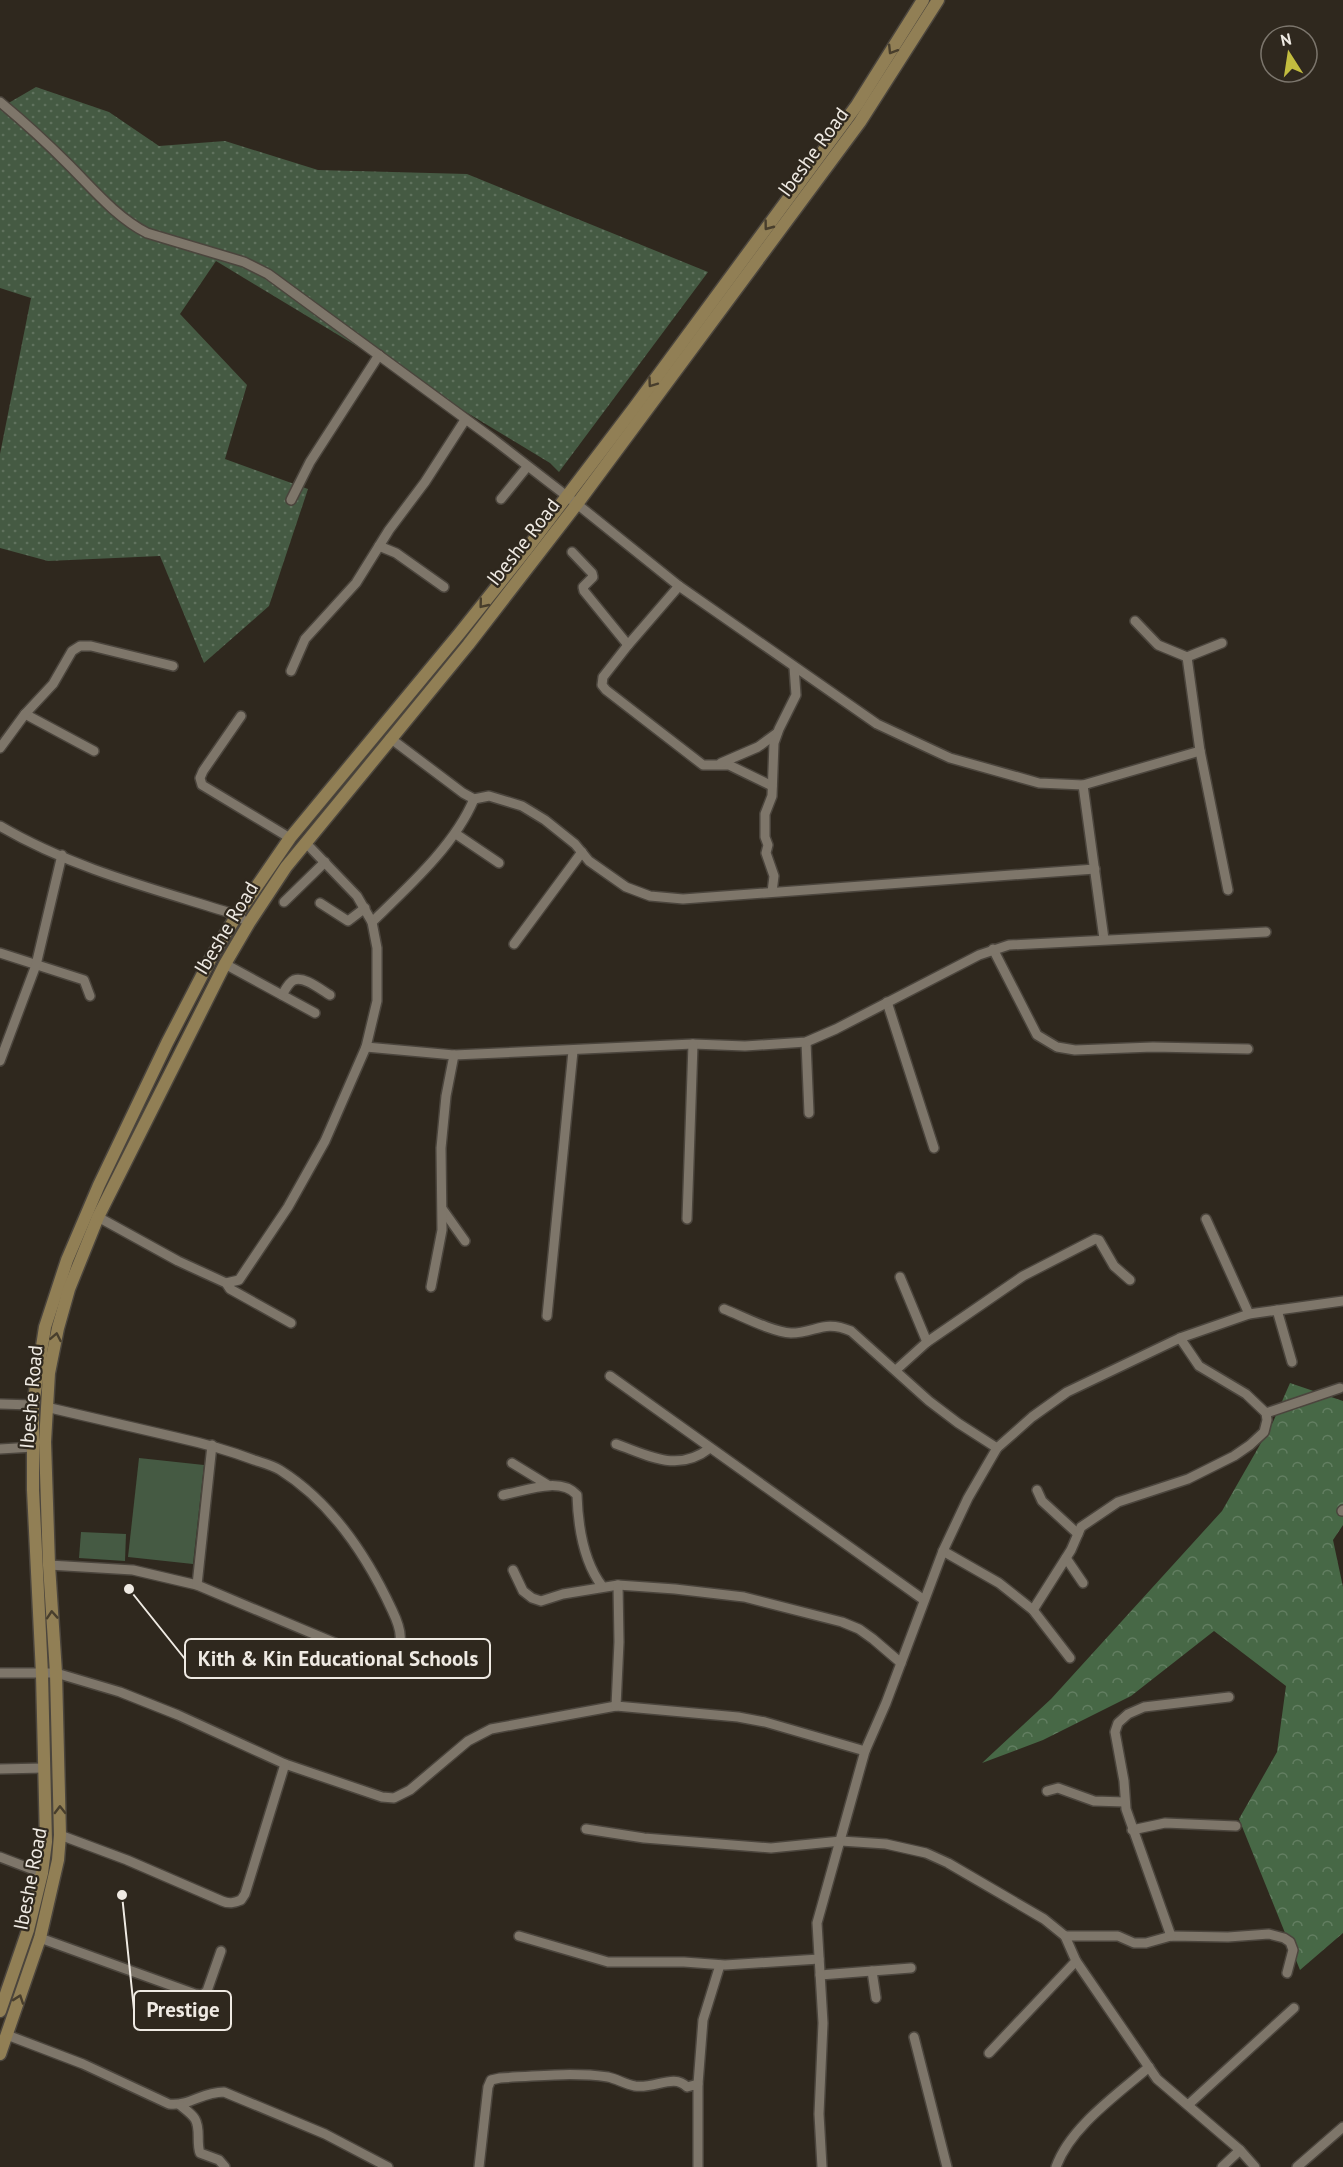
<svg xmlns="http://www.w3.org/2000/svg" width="1343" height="2167" viewBox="0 0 1343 2167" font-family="'PT Sans',sans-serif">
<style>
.grass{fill:url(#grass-dots)}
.forest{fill:url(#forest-crowns)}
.park{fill:#455a43}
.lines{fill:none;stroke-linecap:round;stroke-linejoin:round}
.minor-casing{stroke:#4b453d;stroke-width:12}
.secondary-casing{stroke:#4b453d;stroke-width:15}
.minor{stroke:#7e766a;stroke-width:9}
.secondary{stroke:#917f55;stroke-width:12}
.oneway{stroke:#483e2c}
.labels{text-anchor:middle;stroke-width:4.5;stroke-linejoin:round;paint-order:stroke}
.street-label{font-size:20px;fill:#efeae3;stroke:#2f281e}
.leader{fill:none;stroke:#efeae3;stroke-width:2}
.callout-dot{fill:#efeae3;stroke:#2f281e;stroke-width:2}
.callout{fill:#2f281e;stroke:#efeae3;stroke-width:2}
.callout-label{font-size:21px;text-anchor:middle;font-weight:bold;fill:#efeae3}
</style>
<defs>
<pattern id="grass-dots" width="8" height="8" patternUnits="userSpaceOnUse" patternTransform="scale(1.5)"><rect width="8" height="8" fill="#455a43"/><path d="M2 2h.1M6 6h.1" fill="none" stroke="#60725e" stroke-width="1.8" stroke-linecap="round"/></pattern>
<pattern id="forest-crowns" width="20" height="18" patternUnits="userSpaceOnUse" patternTransform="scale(1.5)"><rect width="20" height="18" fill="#476846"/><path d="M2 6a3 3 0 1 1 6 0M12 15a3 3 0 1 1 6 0" fill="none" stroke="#627e61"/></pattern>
</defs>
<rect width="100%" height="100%" fill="#2f281e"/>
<polygon class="grass" points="36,87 109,112 159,146 225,141 318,170 467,174 708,272 559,472 550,463 216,261 180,314 247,385 225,459 308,489 269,606 204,663 160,556 48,561 0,548 0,454 31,298 0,288 0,108"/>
<polygon class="forest" points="1290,1383 1343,1401 1343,1525 1333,1540 1343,1587 1343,1933 1300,1970 1239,1819 1277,1752 1286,1686 1214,1631 1131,1696 1043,1740 982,1763 1051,1699 1222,1511 1273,1422"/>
<g class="park">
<polygon points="139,1458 204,1465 193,1564 128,1557"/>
<polygon points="81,1532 126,1534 125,1561 79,1558"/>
</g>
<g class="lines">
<g class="minor-casing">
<g id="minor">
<path d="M 0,102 C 24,122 47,143 69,165 C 93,189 116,217 147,233 L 244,262 L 268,274 L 493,439 L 577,504 L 679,586 L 877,724 L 950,758 L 1039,783 L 1083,785 L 1200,751"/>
<polyline points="501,499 527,467"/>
<polyline points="291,500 310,462 379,355"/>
<polyline points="379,546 396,553 444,587"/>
<polyline points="572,552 592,573 593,577 583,587 584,591 628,645"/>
<polyline points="679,586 628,645 603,677 602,685 606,690 703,765 729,765 772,786"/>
<polyline points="1135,621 1158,645 1187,657 1222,643"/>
<polyline points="1187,657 1200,751 1228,890"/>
<polyline points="291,671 305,639 356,583 389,530 425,482 465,420"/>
<polyline points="25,714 94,751"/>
<polyline points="241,716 203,771 200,778 202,785 290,838"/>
<polyline points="390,738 463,793 474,799 489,796 522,806 545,820 575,844 589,861 626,887 650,896 683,899 1095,869"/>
<polyline points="0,748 25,714 53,684 72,651 80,646 91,646 173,666"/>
<polyline points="721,763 758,747 777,733"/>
<polyline points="1083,785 1104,939"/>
<path d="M 0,826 C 73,869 158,890 237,915 L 242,919"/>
<polyline points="456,834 499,863"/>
<polyline points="772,892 774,876 766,853 768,845 765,837 765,814 772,796 774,743 779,729 796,695 794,667"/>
<polyline points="284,902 325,862"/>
<polyline points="320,903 348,921 365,908"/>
<path d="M 372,922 C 408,887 455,845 474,799"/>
<polyline points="514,944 582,852"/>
<polyline points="993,949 1037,1035 1057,1047 1075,1050 1153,1047 1248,1049"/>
<polyline points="0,953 84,980 90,996"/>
<polyline points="225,964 315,1013"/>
<path d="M 282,995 C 285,990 289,982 294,980 C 305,976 321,990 330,995"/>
<polyline points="887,1002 934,1148"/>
<polyline points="806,1042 809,1113"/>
<polyline points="366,1047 454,1055 693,1044 745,1046 806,1042 836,1029 979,955 1009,945 1266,932"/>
<polyline points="0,1061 36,965 62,855"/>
<polyline points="443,1210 465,1241"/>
<polyline points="98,1217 178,1261 226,1283 230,1289 291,1323"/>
<polyline points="687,1219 693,1044"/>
<polyline points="1206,1219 1249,1314"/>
<polyline points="900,1277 927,1342"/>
<polyline points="226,1283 239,1280 288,1207 325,1141 366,1047 377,1001 377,948 372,922 357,896 305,842"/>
<polyline points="431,1287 442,1230 441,1148 446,1096 454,1055"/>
<path d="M 724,1309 C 742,1316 772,1332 791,1333 C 816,1333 823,1319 851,1331 L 929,1401 L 958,1423 L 997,1448"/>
<polyline points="1277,1310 1292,1362"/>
<polyline points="547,1316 573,1051"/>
<polyline points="896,1370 927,1342 1023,1276 1095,1239 1099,1240 1114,1266 1130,1280"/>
<polyline points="610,1376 924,1600"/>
<polyline points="0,1404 33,1405"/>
<path d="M 46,1407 C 89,1417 132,1427 175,1437 C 202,1443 228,1450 254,1460 C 263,1463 272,1465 280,1470 C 331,1502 367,1556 392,1610 C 404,1635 406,1649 378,1661 L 197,1585 L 133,1570 L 49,1565"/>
<polyline points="1266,1413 1340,1388"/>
<path d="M 616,1444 C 650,1456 678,1473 710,1448"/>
<polyline points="0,1449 33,1447"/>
<polyline points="512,1463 548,1485"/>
<polyline points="1037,1490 1042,1501 1078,1534"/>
<path d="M 503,1495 C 525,1491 560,1476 577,1495 C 578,1526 583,1561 602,1586"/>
<polyline points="1342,1511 1343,1510"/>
<polyline points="943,1551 999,1583 1033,1610 1070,1658"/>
<polyline points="1066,1558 1083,1583"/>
<polyline points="513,1570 523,1591 532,1598 541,1601 563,1594 618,1585 675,1589 744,1597 842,1622 859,1629 873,1639 901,1663"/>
<polyline points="197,1585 212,1445"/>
<polyline points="1033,1610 1071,1550 1081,1527 1118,1502 1188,1479 1234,1456 1250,1445 1264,1432 1267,1420 1266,1413 1246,1394 1199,1366 1180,1338"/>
<polyline points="0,1673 56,1673 120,1692 178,1715 285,1764 382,1797 394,1798 410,1790 468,1741 491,1729 616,1706 738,1717 765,1722 865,1751"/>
<polyline points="616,1706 619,1642 618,1585"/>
<polyline points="0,1769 44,1768"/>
<polyline points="1047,1791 1058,1788 1094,1801 1125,1802"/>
<polyline points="586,1829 644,1838 771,1848 841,1841 886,1844 926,1853 948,1863 1044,1919 1065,1936 1076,1961 1157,2079 1240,2150 1255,2167"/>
<polyline points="1132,1830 1165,1823 1236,1826"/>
<path d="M 60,1835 L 127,1860 L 222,1901 C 229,1904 234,1903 241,1900 L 245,1894 L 285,1764"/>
<polyline points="0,1857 42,1873"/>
<polyline points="519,1936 608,1962 684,1962 725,1965 819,1959"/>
<polyline points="1065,1936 1118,1936 1134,1943 1146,1943 1171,1936 1228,1937 1269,1934 1284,1938 1290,1942 1293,1950 1287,1973"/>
<polyline points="1171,1936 1126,1809 1124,1781 1115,1732 1118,1723 1128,1714 1144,1707 1229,1697"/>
<polyline points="40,1938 195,1994 202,1995 207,1991 221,1951"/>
<polyline points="872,1971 876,1998"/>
<polyline points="820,1975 911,1968"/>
<path d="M 7,2035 L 83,2064 L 169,2104 C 191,2106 201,2092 224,2092 L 325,2134 L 388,2167"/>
<polyline points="914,2037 947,2167"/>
<polyline points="989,2053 1076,1961"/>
<polyline points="698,2084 703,2020 720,1965"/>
<path d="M 180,2105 C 185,2109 192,2114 195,2119 C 201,2129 196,2142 200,2153 L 219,2160 L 225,2167"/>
<polyline points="1188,2105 1294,2008"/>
<path d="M 479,2167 L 488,2087 L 491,2080 L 500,2078 C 535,2076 573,2072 608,2077 C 617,2079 625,2084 635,2086 C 655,2089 674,2073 687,2087 L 698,2084 L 698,2167"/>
<polyline points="822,2167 819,2114 823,2023 817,1923 865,1751 886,1703 943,1551 968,1498 997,1448 1032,1417 1067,1392 1180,1338 1249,1314 1343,1301"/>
<path d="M 1056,2167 C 1070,2127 1118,2094 1149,2067"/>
<polyline points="1222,2167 1240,2150"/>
<polyline points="1297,2167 1343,2127"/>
</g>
</g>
<g class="secondary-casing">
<g id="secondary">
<polyline points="0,2011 28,1930 42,1873 46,1842 42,1674 33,1490 33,1405 45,1327 67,1260 99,1185 167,1043 211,958 237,915 290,838 459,634 526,550 634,408 857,105 923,0"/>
<polyline points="0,2054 40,1938 58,1860 60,1835 56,1673 49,1565 45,1442 49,1373 58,1328 69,1289 98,1217 225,964 249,923 286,867 468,645 577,504 860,122 938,0"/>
</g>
</g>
<use href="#minor" class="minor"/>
<use href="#secondary" class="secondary"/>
</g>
<defs><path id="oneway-chevron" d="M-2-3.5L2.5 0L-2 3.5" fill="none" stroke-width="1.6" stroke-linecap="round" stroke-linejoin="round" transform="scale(1.5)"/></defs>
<g class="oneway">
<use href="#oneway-chevron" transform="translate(892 50) rotate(122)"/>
<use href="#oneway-chevron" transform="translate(768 226) rotate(127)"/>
<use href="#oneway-chevron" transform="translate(652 383) rotate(126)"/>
<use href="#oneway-chevron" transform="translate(483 604) rotate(129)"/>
<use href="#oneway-chevron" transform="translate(56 1337) rotate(-79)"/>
<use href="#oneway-chevron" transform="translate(52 1615) rotate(-94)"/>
<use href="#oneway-chevron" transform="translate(60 1810) rotate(-91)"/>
<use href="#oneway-chevron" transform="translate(19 1999) rotate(-71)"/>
</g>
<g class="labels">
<g class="street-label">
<text transform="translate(813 152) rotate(-54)" y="7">Ibeshe Road</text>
<text transform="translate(523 542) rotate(-52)" y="7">Ibeshe Road</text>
<text transform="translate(226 928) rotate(-59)" y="7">Ibeshe Road</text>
<text transform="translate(31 1397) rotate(-85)" y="7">Ibeshe Road</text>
<text transform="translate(30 1879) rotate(-79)" y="7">Ibeshe Road</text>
</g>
</g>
<path class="leader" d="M129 1589L185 1659M122 1895L134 2010"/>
<g class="callout-dot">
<circle cx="129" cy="1589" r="6"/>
<circle cx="122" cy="1895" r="6"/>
</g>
<g class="callout">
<rect x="185" y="1639" width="305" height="39" rx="6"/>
<rect x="134" y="1991" width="97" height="39" rx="6"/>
</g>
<g class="callout-label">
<text x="338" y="1666">Kith &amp; Kin Educational Schools</text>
<text x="183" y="2017">Prestige</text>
</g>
<g transform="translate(1289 54) rotate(348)"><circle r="28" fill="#2f281e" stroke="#7c766d" stroke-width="1.5"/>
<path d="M0-4.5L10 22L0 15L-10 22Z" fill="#c3bd3f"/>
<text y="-9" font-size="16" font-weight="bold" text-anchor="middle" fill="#efeae3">N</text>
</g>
</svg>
